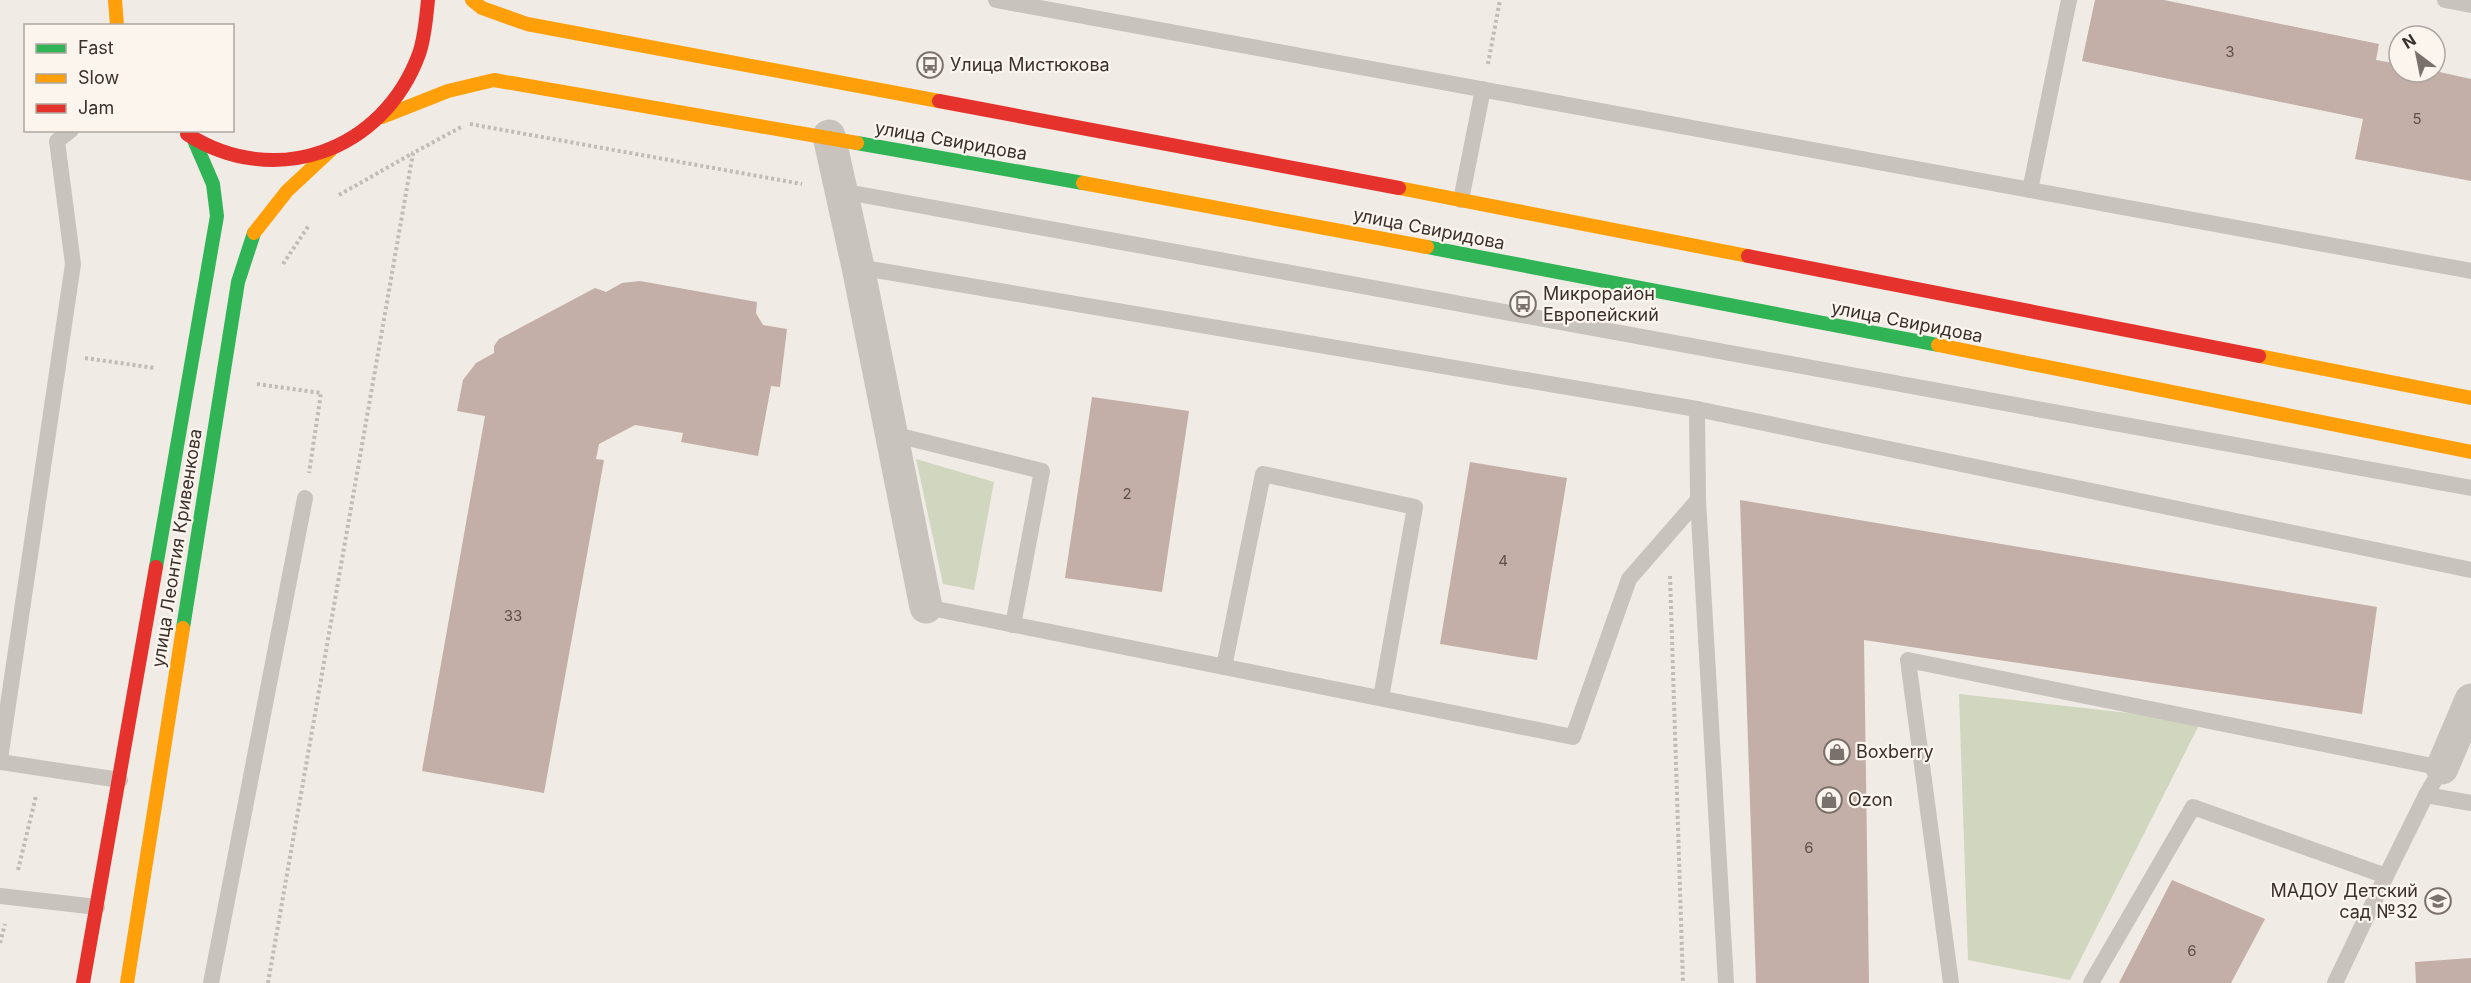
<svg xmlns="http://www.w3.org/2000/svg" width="2471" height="983" viewBox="0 0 2471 983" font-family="Inter,sans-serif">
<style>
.green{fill:#d1d6bf}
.building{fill:#c3afa7}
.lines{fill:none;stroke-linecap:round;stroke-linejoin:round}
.path{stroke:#c2bbb6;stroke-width:4;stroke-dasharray:3 3;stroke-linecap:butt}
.lane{stroke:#c9c3be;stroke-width:16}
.street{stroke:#c9c3be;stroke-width:33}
.fast{stroke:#30b455;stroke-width:14}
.slow{stroke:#ff9f0a;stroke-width:14}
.jam{stroke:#e5322d;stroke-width:14}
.labels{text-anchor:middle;stroke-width:4.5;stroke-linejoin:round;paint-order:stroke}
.number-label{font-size:15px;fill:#5d504a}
.poi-label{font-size:18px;fill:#3b302b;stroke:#fbf5ee;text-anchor:start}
.street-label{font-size:18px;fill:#3b302b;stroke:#fbf5ee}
</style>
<rect width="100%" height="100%" fill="#f0ebe5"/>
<g class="green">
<polygon points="916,459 994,482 974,590 943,584"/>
<polygon points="1959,694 2201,721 2070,980 1968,960"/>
</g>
<g class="building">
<polygon points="2095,0 2164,0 2379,44 2376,60 2399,64 2399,72 2435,71 2471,79 2471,181 2355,159 2363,119 2082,61"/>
<polygon points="640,281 757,302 756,313 763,325 787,329 780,387 771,386 758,456 681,442 683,433 635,425 599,444 596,459 604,460 544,793 422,771 485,416 457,411 463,380 476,363 494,353 494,346 499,339 595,288 606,292 622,283"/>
<polygon points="1092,397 1189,411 1162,592 1065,578"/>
<polygon points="1470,462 1567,478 1537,660 1440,644"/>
<polygon points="1740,500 2377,607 2362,714 1864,640 1869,983 1756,983"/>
<polygon points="2172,880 2265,919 2231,983 2119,983"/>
<polygon points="2471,958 2471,983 2416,983 2415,962"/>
</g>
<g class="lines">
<g class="path">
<polyline points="1488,64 1500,0"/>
<polyline points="470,124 802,184"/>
<polyline points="339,195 413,153"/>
<polyline points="283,264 309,225"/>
<polyline points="85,358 155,368"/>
<polyline points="257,384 321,393 309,473"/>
<polyline points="1670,576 1683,983"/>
<polyline points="18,870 36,796"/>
<polyline points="0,943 5,924"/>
<polyline points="268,983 413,153 463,126"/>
</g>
<g class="lane">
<polyline points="996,0 2471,271"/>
<polyline points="2445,0 2471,5"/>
<polyline points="2030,190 2069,0"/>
<polyline points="841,191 2471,488"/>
<polyline points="1461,200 1483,89"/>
<polyline points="858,267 1697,409 2471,570"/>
<polyline points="1697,409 1698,500 1726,983"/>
<polyline points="892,434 1042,471 1013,625"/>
<polyline points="926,607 1573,737 1629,579 1698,500"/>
<polyline points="1224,667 1263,474 1415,507 1381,698"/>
<polyline points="0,759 73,264 57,141 71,130"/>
<polyline points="0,762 120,780"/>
<polyline points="2426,795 2471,803"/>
<polyline points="0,896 97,907"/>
<polyline points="211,983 305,498"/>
<polyline points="1951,983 1908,660 2442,768 2426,795 2386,876 2193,807 2091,983"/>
<polyline points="2335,983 2386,876"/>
</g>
<g class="street">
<polyline points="829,136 858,267 926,607"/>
<polyline points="2442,768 2471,700"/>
</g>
<g class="fast">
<polyline points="857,143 1083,183"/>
<polyline points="1427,247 1938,345"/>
<polyline points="156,567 217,216 213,184 194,140"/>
<polyline points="183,628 238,282 254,233"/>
</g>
<g class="slow">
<polyline points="115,0 117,26"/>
<polyline points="472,0 482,8 527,24 939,101"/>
<polyline points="382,117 448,91 494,80 857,143"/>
<polyline points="1083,183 1427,247"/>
<polyline points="1399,188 1748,256"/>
<polyline points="254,233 287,191 331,150"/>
<polyline points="1938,345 2471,452"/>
<polyline points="2259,356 2471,398"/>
<polyline points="127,983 183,628"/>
</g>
<g class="jam">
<polyline points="939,101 1399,188"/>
<path d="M 187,134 C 274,190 383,152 419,54 C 425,37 426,18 428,0"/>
<polyline points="1748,256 2259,356"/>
<polyline points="83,983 156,567"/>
</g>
</g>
<defs>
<g id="bus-ring" transform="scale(1.35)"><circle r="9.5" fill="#fbf5ee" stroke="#7a716c" stroke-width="1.5"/><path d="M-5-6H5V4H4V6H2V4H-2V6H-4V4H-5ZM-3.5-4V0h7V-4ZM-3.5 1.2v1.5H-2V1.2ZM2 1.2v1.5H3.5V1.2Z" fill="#7a716c"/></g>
<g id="shop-ring" transform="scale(1.35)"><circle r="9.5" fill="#fbf5ee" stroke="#7a716c" stroke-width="1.5"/><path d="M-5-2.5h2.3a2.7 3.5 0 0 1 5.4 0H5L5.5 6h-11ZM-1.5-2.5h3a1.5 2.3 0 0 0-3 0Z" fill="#7a716c"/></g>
<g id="school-ring" transform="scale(1.35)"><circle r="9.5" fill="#fbf5ee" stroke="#7a716c" stroke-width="1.5"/><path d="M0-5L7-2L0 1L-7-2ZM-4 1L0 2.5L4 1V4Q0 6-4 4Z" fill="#7a716c"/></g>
</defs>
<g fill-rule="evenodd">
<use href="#bus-ring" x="930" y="65"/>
<use href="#bus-ring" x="1523" y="304"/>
<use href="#shop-ring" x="1837" y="752"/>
<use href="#shop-ring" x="1829" y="800"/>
<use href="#school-ring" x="2438" y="901"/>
</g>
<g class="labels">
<g class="number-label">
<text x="2230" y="57">3</text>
<text x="2417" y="124">5</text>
<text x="1127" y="499">2</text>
<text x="1503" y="566">4</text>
<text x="513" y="621">33</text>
<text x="1809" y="853">6</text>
<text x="2192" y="956">6</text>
</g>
<g class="poi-label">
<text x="950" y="71">Улица Мистюкова</text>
<text x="1543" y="300">Микрорайон<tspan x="1543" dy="21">Европейский</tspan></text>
<text x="1856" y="758">Boxberry</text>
<text x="1848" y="806">Ozon</text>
<text x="2418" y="897" text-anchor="end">МАДОУ Детский<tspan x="2418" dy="21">сад №32</tspan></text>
</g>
<g class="street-label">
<text transform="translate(951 141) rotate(10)" y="6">улица Свиридова</text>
<text transform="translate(1429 229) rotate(11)" y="6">улица Свиридова</text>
<text transform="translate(1907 322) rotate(11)" y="6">улица Свиридова</text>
<text transform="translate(177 548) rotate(-81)" y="6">улица Леонтия Кривенкова</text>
</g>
</g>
<rect x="24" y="24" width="210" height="108" fill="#fbf5ee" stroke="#aea6a0" stroke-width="1.5"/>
<rect x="36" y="44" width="30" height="9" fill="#30b455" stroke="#aea6a0" stroke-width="1.5"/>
<text x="78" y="54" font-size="18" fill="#3b302b">Fast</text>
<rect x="36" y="74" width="30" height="9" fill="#ff9f0a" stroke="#aea6a0" stroke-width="1.5"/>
<text x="78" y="84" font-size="18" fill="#3b302b">Slow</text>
<rect x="36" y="104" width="30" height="9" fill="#e5322d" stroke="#aea6a0" stroke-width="1.5"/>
<text x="78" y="114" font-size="18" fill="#3b302b">Jam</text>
<g transform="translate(2417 54) rotate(328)"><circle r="28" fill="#fbf5ee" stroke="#aea6a0" stroke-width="1.5"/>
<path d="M0-4.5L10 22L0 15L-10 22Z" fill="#7a716c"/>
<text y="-9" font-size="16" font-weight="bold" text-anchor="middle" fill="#3b302b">N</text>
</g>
</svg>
